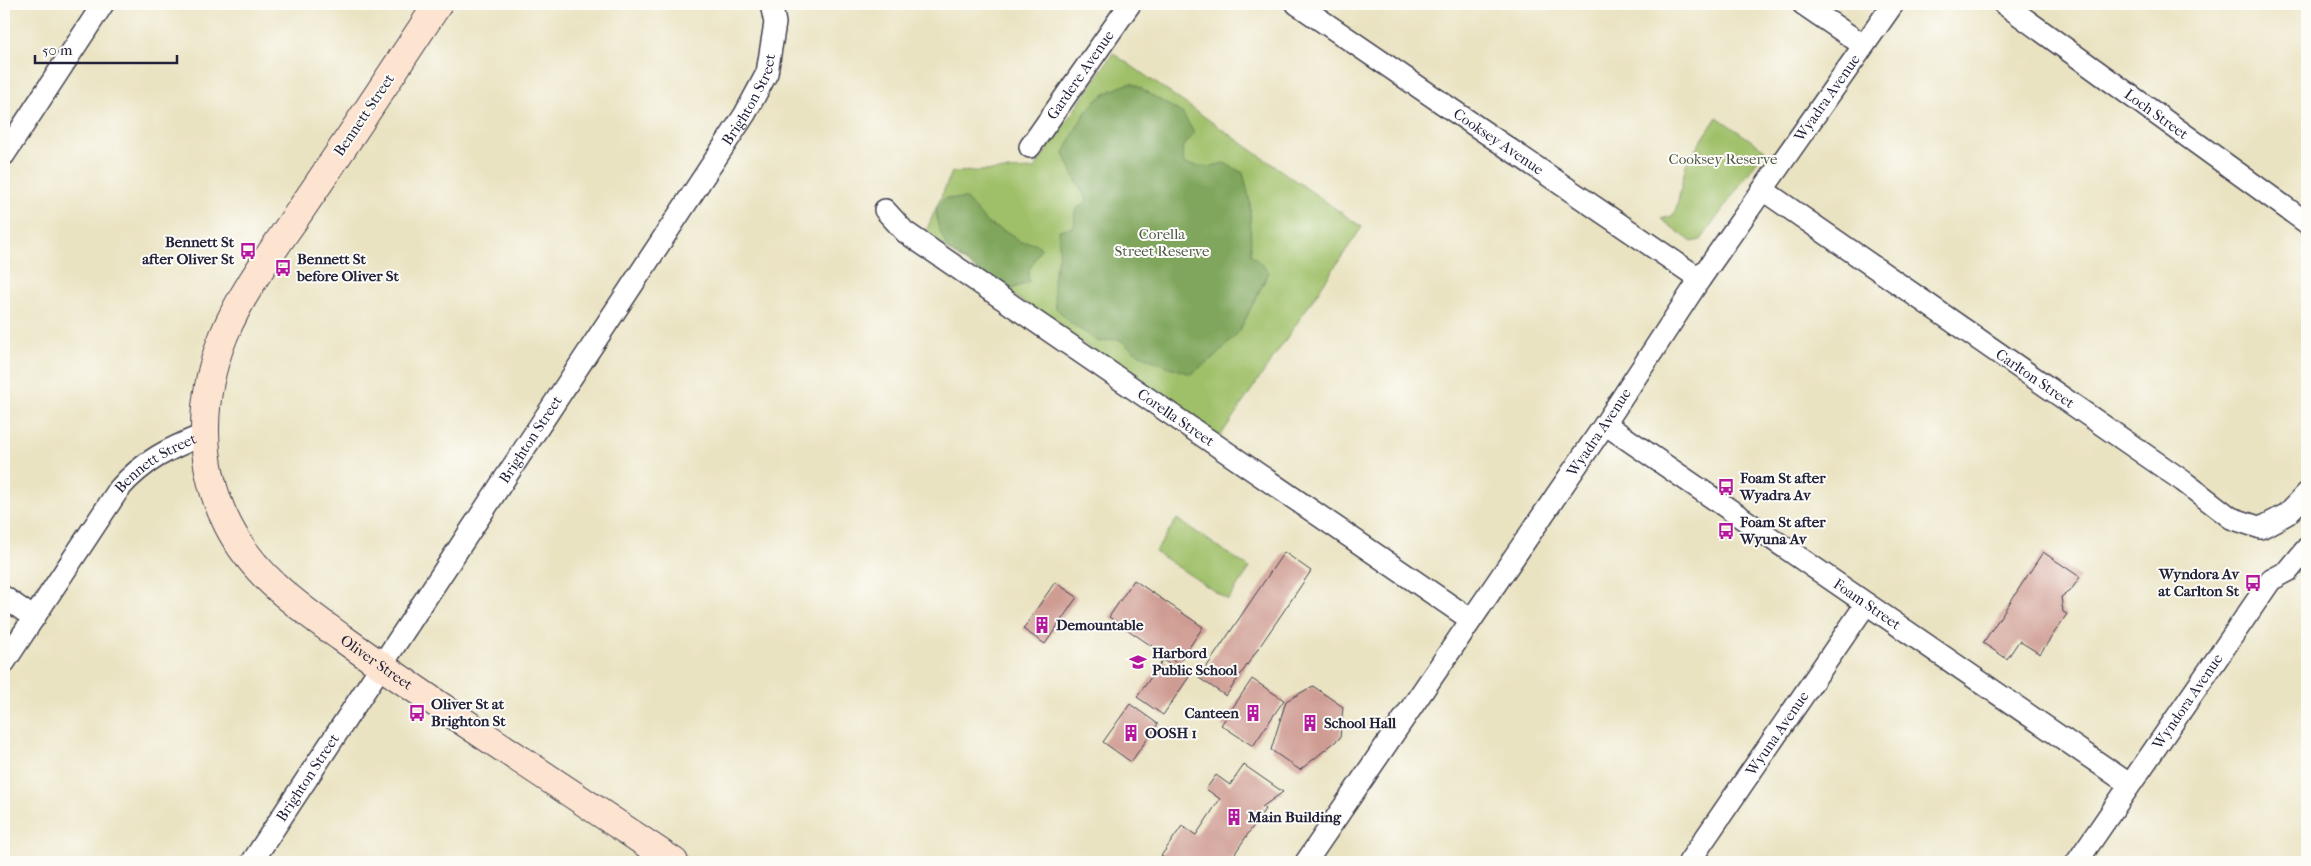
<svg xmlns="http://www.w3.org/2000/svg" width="2311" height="866" viewBox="0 0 2311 866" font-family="'IM FELL French Canon',serif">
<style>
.green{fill:#9fbf67;stroke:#607051}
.forest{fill:#7fa65c;stroke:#50644c}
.building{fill:#cf9c93}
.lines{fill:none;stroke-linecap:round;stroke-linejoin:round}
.street-casing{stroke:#403f4f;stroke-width:24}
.secondary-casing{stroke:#403f4f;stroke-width:30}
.street{stroke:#fff;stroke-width:21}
.secondary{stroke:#fde4d0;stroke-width:28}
.labels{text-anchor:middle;stroke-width:4;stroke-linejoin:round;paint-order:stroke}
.street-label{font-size:15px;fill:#22223b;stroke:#fdfcf7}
.park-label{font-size:15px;fill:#4e594a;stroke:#fdfcf7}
.poi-label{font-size:15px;font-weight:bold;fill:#22223b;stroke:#fdfcf7;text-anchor:start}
</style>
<rect width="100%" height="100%" fill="#fdfcf7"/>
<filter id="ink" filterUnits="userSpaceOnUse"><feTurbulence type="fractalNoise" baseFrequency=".02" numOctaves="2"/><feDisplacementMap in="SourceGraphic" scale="10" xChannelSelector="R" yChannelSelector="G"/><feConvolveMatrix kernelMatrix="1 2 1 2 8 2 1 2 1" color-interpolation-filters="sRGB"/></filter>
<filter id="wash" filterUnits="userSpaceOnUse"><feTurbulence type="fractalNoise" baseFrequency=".0096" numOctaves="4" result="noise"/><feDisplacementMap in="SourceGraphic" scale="20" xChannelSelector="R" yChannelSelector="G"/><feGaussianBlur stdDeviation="1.12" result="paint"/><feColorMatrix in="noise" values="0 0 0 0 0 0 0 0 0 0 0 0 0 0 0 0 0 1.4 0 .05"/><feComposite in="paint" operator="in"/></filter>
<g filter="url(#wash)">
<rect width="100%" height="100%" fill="#eae3c2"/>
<g class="green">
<polygon points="1113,53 1362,227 1219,438 948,250 926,231 952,172 1034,169"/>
<polygon points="1717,117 1765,150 1701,240 1692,242 1661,219 1672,216 1676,211 1686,164"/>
<polygon points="1177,519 1250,568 1228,600 1155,552"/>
</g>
<g class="forest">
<path d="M 1132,83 L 1183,114 L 1194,133 L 1182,149 L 1184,164 L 1208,167 L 1224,163 L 1243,173 L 1250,202 L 1251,254 L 1269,272 L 1239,332 L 1217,355 L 1191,374 C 1164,366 1140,358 1119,339 L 1099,342 L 1072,324 L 1056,308 L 1053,280 L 1059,253 L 1059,230 L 1074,227 L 1075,211 L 1087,200 L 1075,179 L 1064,153 C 1082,116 1090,94 1132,83 Z"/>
<polygon points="945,198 966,199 988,224 1009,233 1020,242 1035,243 1041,248 1028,272 1029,282 1007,291 948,250 938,226 936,208"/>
</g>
<g id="blocks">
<g class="building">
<polygon points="1284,552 1311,571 1226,696 1199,678"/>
<polygon points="2043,552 2080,577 2071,590 2061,597 2063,612 2067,614 2040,654 2019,641 2007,659 1983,643"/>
<polygon points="1134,580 1203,627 1178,664 1109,617"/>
<polygon points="1055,582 1077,597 1045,644 1023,629"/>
<polygon points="1163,660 1189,677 1163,715 1137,697"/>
<polygon points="1252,679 1284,700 1253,746 1221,725"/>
<polygon points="1313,686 1343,707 1340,738 1300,770 1271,750 1286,701"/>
<polygon points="1130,704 1158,724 1131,762 1103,742"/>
<polygon points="1244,765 1283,792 1262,807 1265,809 1229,862 1170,862 1161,856 1182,826 1196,835 1220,799 1206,789 1216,775 1230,785"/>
</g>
</g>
</g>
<g filter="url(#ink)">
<use href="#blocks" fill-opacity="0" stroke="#403f4f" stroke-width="1"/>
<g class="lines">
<g class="street-casing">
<g id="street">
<path id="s1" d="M 1297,4 L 1700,279"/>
<polyline points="1803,4 1863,45"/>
<path id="s2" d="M 2004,4 L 2307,223"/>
<path id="s3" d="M 1030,147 L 1130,4"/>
<polyline points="4,155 103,4"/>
<path id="s4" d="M 1763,190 L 2183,481 L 2231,518 L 2261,528 L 2287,514 L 2307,493"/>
<path id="s5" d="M 885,210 L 905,232 L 1470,619"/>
<path id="s6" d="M 1605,424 L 2129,784"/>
<polyline points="4,597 34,618"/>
<path id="s7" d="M 4,663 L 119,489 C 143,461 170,448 203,435"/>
<path id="s8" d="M 252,862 L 745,114 L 767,73 L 775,23 L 771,4"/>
<path id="s9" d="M 1306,862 L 1605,424 L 1700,279 L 1893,4"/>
<path id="s10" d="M 1689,862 L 1866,604"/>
<path id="s11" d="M 2077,862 L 2271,580 L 2288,571 L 2307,548"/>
</g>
</g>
<g class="secondary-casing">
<g id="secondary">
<path id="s12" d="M 438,4 C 394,70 351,136 306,202 C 278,244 244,287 224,335 C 199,397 197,465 228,525 C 253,575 299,607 342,638 C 378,664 415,689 452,714 C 526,763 600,812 674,862"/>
</g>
</g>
<use href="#street" class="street"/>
<use href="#secondary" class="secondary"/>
</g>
</g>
<defs>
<g id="bus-bare" transform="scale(1.35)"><path d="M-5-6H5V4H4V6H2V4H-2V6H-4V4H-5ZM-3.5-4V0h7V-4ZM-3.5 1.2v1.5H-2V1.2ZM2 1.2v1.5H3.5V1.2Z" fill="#b5179e" stroke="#fdfcf7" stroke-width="2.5" paint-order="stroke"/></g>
<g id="building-bare" transform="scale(1.35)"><path d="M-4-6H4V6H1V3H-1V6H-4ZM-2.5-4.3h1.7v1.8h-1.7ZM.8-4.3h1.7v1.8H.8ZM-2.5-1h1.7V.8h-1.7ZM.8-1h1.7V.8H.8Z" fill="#b5179e" stroke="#fdfcf7" stroke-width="2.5" paint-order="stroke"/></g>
<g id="school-bare" transform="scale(1.35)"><path d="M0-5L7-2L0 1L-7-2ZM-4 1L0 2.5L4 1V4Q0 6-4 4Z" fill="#b5179e" stroke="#fdfcf7" stroke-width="2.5" paint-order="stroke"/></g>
</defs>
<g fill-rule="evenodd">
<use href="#bus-bare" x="248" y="251"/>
<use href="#bus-bare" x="283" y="268"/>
<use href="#bus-bare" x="1726" y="487"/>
<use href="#bus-bare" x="1726" y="531"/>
<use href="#bus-bare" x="2253" y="583"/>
<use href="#building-bare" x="1042" y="625"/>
<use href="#school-bare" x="1138" y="662"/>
<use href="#bus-bare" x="417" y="713"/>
<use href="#building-bare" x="1253" y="713"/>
<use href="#building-bare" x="1310" y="723"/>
<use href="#building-bare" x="1131" y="733"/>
<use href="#building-bare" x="1234" y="817"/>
</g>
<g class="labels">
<g class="street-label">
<text dy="5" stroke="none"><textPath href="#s3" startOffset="88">Gardere Avenue</textPath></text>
<text dy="5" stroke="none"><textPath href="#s8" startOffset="911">Brighton Street</textPath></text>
<text dy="5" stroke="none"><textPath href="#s9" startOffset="925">Wyadra Avenue</textPath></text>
<text dy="5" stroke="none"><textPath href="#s2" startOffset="188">Loch Street</textPath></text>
<text transform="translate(364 115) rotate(-56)" y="5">Bennett Street</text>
<text dy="5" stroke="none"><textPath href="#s1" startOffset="244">Cooksey Avenue</textPath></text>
<text dy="5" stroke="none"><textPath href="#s4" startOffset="331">Carlton Street</textPath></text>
<text dy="5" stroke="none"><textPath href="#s5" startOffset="358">Corella Street</textPath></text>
<text dy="5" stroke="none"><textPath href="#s9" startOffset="520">Wyadra Avenue</textPath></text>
<text dy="5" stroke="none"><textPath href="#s8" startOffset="506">Brighton Street</textPath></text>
<text dy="5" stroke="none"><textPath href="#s7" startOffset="254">Bennett Street</textPath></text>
<text dy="5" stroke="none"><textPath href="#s6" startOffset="318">Foam Street</textPath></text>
<text dy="5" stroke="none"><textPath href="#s12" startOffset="795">Oliver Street</textPath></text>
<text dy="5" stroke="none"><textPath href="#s11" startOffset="195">Wyndora Avenue</textPath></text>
<text dy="5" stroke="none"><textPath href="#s10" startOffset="156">Wyuna Avenue</textPath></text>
<text dy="5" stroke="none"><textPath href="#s8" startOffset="101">Brighton Street</textPath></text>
</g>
<g class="park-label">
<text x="1723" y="164">Cooksey Reserve</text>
<text x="1162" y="239">Corella<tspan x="1162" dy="17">Street Reserve</tspan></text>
</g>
<g class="poi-label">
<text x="234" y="247" text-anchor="end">Bennett St<tspan x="234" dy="17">after Oliver St</tspan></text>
<text x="297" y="264">Bennett St<tspan x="297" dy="17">before Oliver St</tspan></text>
<text x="1740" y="483">Foam St after<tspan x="1740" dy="17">Wyadra Av</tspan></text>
<text x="1740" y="527">Foam St after<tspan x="1740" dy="17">Wyuna Av</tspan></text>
<text x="2239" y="579" text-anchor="end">Wyndora Av<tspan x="2239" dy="17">at Carlton St</tspan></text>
<text x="1056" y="630">Demountable</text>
<text x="1152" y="658">Harbord<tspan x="1152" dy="17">Public School</tspan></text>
<text x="431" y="709">Oliver St at<tspan x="431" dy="17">Brighton St</tspan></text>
<text x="1239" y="718" text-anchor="end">Canteen</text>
<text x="1324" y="728">School Hall</text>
<text x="1145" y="738">OOSH 1</text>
<text x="1248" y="822">Main Building</text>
</g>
</g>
<rect width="2311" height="866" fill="none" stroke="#fdfcf7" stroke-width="20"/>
<path d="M35 55v8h142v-8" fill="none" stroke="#22223b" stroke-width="2.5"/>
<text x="42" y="55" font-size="15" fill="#22223b" stroke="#fdfcf7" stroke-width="4" paint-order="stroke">50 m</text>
</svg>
